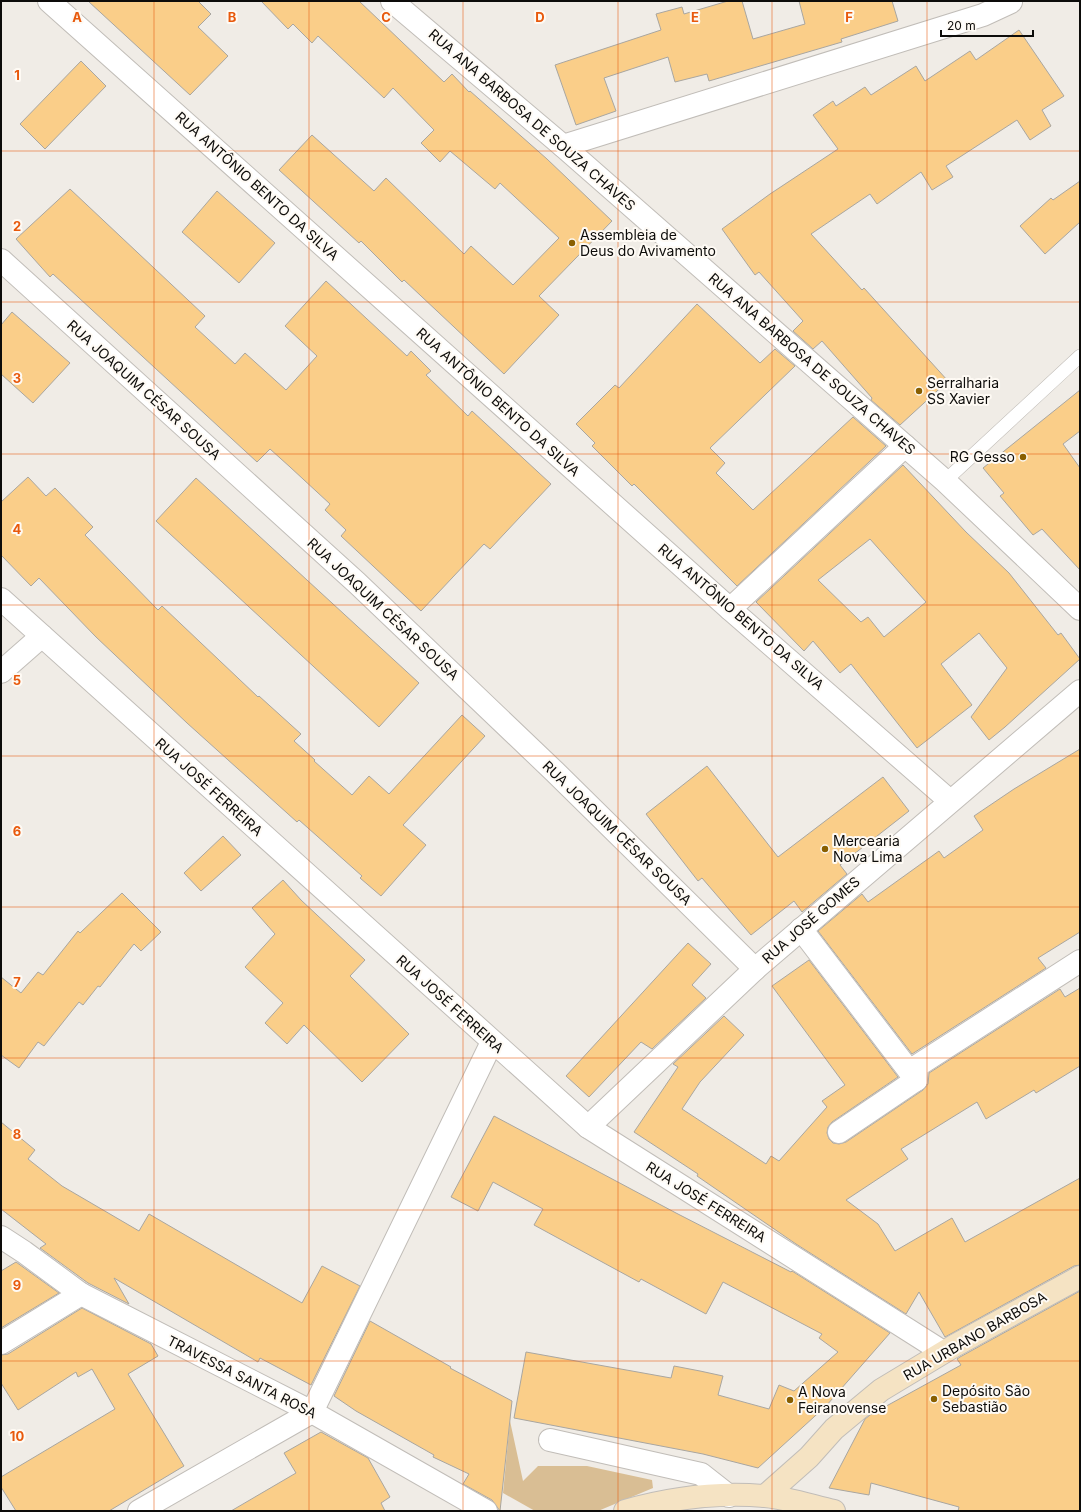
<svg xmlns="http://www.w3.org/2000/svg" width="1081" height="1512" viewBox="0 0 1081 1512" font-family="Inter,sans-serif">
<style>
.green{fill:#d9be94}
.building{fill:#face89;stroke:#a9a6a0;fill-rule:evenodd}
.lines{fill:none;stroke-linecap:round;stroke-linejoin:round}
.lane-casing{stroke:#c1bdb8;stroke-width:14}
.street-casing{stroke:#c1bdb8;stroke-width:24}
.secondary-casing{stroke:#c1bdb8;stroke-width:24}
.lane{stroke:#fff;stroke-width:13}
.street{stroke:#fff;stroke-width:22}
.secondary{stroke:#f5e3c3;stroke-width:22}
.grid{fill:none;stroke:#e8590c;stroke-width:1;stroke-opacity:0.55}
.poi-dot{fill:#895f00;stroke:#fefaf4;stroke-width:1.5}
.labels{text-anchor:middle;stroke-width:4;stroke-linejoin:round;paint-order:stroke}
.street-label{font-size:14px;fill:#0d0c0a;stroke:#fefaf4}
.poi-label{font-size:14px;fill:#0d0c0a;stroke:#fefaf4;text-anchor:start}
.grid-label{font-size:13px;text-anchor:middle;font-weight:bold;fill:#e8590c;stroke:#fefaf4;stroke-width:4;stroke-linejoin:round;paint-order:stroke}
</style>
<rect width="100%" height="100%" fill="#f0ece6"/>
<polygon class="green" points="510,1421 523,1481 538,1466 587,1466 652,1480 653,1488 598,1511 535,1511 503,1493"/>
<g class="building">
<polygon points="88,1 198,1 211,14 198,27 228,56 190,95"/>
<polygon points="261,1 359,1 444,82 452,74 469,92 470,91 547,159 612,221 539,296 559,315 504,374 404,280 402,282 361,241 359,243 279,170 312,135 374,191 386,178 464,254 471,246 513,285 559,238 500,183 495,189 450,151 440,162 421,143 434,130 393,88 384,98 318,36 312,43 293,24 288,29"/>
<polygon points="728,1 742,1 753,39 805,24 799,1 892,1 898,21 841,39 842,42 709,81 707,74 675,82 668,57 604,78 616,111 576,125 555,65 661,30 656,14 682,7 684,14"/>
<polygon points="1019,30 1064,96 1042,110 1051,126 1030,140 1017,120 946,166 953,177 932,190 921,172 877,204 870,194 811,234 862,290 864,288 948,381 900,425 871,400 872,398 822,341 813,349 793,331 803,321 759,272 755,275 722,229 770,194 838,149 813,115 833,101 836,106 865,87 871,95 916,66 925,81 970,51 976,60"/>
<polygon points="81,61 106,86 45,149 20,124"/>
<polygon points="1080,181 1080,222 1045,254 1020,226 1051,198 1053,200"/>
<polygon points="70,189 205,316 195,327 235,364 245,353 286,390 317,356 285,326 326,281 407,356 411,351 431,371 426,375 468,416 472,411 551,484 490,549 484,544 421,611 341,536 346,530 325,510 330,504 290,467 270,449 257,462 53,274 50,277 16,239"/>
<polygon points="217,191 275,243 239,283 182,232"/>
<polygon points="697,304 760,363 775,349 795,366 710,448 725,463 716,473 753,510 853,417 886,446 737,586 634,484 632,486 592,446 595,443 576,424 615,385 619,388"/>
<polygon points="12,312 70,363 33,403 1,374 1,325"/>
<polygon points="1080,390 1080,431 1063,444 1080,468 1080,570 1042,529 1033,535 1000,496 1004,493 983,468"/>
<path d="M 903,465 L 966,532 L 1009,573 L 1058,635 L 1061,633 L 1080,659 L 1005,727 L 989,740 L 971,717 L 1007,668 L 979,633 L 941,664 L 972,705 L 917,748 L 851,664 L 840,673 L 813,641 L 804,651 L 756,602 ZM 870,539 L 926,602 L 884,637 L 868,617 L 861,622 L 818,580 Z"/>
<polygon points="28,477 46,496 55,488 93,527 85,535 121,572 158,610 162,606 258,697 259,696 301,734 294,741 315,760 314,761 352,795 369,776 389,794 462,715 485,736 403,825 426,845 381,896 360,878 362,876 299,820 297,822 187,723 96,637 39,578 31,586 1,555 1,502"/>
<polygon points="196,478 419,683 379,727 156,521"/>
<polygon points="1080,749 1080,932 1038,958 1046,968 912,1054 818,931 862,894 868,902 939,851 944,858 983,830 974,816 1014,789"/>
<polygon points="707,766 778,857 883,777 909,811 840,865 847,874 802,912 794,901 751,935 702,878 698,881 646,814"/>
<polygon points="223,836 241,855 201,891 184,873"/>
<polygon points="283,880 301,900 365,960 350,976 409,1034 362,1082 304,1025 287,1044 265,1023 283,1003 245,967 275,934 252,908"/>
<polygon points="122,893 161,932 141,951 134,944 100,987 98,986 83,1005 79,1002 44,1046 38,1042 19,1068 1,1055 1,977 21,993 38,972 43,975 78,931 80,933"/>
<polygon points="688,943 711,964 692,985 706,998 652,1049 641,1042 589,1097 566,1076"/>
<polygon points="809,960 898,1077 832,1122 828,1127 827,1133 829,1139 833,1143 839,1144 846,1142 923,1090 928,1084 929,1073 1060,989 1065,997 1080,988 1080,1066 1036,1093 1034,1090 986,1119 977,1102 901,1149 908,1159 846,1200 878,1224 895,1251 952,1218 965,1242 1080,1178 1080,1265 1074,1266 945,1337 919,1292 906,1314 796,1244 697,1176 698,1174 634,1132 678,1067 673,1064 724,1016 744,1035 700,1082 682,1109 766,1164 771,1156 779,1161 827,1107 822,1101 845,1085 772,986"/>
<polygon points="494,1116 676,1213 791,1272 792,1271 890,1333 826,1406 758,1468 703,1454 514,1418 526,1352 671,1378 674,1366 700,1371 723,1376 718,1395 769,1409 779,1385 794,1391 838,1352 819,1338 822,1334 723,1282 706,1314 641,1279 639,1282 534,1225 543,1209 493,1182 478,1211 451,1197"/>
<polygon points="1,1122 35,1150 28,1159 62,1186 139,1231 149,1214 302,1303 322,1266 360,1286 311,1385 260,1358 258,1362 114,1278 129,1304 88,1283 40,1248 46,1244 1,1209"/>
<polygon points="16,1262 59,1293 1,1328 1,1271"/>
<polygon points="1080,1291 1080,1511 958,1511 959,1507 871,1483 869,1495 829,1488 865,1419 870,1415 961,1365 957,1359 960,1357"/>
<polygon points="82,1308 151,1344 158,1356 128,1374 184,1466 109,1511 16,1511 1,1487 1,1477 115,1409 92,1369 78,1377 76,1372 18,1410 1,1383 1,1355 8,1354"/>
<polygon points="370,1321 451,1367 450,1368 512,1401 500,1511 492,1500 463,1484 469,1474 433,1457 434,1455 356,1411 334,1396"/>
<polygon points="321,1432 368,1458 390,1497 381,1503 385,1511 231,1511 296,1473 284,1453"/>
</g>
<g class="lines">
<g class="lane-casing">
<polyline id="lane" points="945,481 1080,356"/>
</g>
<g class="street-casing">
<g id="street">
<polyline points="49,1 730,609 950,801"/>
<polyline points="392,1 563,146 945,481 1080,609"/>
<polyline points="563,146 983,15 1011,2"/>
<polyline points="1,260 357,583 555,772 755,969"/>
<polyline points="1,599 588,1127 943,1352"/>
<polyline points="730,609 905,446"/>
<polyline points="1,672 42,636"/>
<polyline points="801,929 916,1080"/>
<polyline points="916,1080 917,1066 1080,961"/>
<polyline points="588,1127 755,969 1080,691"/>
<polyline points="839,1132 916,1080"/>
<polyline points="1,1237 24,1252 81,1294 312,1412 486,1511"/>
<polyline points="1,1343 81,1294"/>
<polyline points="550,1440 701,1474 729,1496"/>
<polyline points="139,1511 312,1412 492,1042"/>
</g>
</g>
<g class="secondary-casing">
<g id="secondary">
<polyline points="765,1496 809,1457 834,1429 881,1390 954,1346 1080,1277"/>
<path d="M 625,1511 C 670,1498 718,1492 765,1496 C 788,1498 812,1506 834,1511"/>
</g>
</g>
<use href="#lane" class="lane"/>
<use href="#street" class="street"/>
<use href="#secondary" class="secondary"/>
</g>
<path class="grid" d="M 154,1 L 154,1511M 309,1 L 309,1511M 463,1 L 463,1511M 618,1 L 618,1511M 772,1 L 772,1511M 927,1 L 927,1511M 1,151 L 1080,151M 1,302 L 1080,302M 1,454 L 1080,454M 1,605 L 1080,605M 1,756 L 1080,756M 1,907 L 1080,907M 1,1058 L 1080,1058M 1,1210 L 1080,1210M 1,1361 L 1080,1361"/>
<g class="poi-dot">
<circle cx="572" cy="243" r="4"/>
<circle cx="919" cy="391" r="4"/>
<circle cx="1023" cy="457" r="4"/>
<circle cx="825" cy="849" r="4"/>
<circle cx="934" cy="1399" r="4"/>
<circle cx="790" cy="1400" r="4"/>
</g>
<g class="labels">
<g class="street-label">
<text transform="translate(532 120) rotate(41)" y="5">RUA ANA BARBOSA DE SOUZA CHAVES</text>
<text transform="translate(257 186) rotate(42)" y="5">RUA ANTÔNIO BENTO DA SILVA</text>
<text transform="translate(812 364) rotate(41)" y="5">RUA ANA BARBOSA DE SOUZA CHAVES</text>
<text transform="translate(144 390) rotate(42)" y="5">RUA JOAQUIM CÉSAR SOUSA</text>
<text transform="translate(498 402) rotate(42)" y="5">RUA ANTÔNIO BENTO DA SILVA</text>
<text transform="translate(383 609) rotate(43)" y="5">RUA JOAQUIM CÉSAR SOUSA</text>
<text transform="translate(741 617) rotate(41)" y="5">RUA ANTÔNIO BENTO DA SILVA</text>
<text transform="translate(209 787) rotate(42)" y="5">RUA JOSÉ FERREIRA</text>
<text transform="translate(617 833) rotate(44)" y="5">RUA JOAQUIM CÉSAR SOUSA</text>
<text transform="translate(811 920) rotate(-41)" y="5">RUA JOSÉ GOMES</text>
<text transform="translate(450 1004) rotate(42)" y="5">RUA JOSÉ FERREIRA</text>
<text transform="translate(706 1202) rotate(32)" y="5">RUA JOSÉ FERREIRA</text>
<text transform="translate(975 1336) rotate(-30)" y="5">RUA URBANO BARBOSA</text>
<text transform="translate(242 1377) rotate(27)" y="5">TRAVESSA SANTA ROSA</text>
</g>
<g class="poi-label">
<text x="580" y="240">Assembleia de<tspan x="580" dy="16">Deus do Avivamento</tspan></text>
<text x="927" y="388">Serralharia<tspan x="927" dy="16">SS Xavier</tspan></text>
<text x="1015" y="462" text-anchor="end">RG Gesso</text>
<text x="833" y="846">Mercearia<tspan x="833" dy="16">Nova Lima</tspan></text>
<text x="942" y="1396">Depósito São<tspan x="942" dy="16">Sebastião</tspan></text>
<text x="798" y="1397">A Nova<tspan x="798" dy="16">Feiranovense</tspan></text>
</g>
</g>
<g class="grid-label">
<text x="77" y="22">A</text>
<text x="232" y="22">B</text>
<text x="386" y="22">C</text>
<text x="540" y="22">D</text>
<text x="695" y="22">E</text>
<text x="849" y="22">F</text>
<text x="17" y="80">1</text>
<text x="17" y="231">2</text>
<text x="17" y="383">3</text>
<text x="17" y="534">4</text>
<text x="17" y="685">5</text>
<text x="17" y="836">6</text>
<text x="17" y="987">7</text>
<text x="17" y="1139">8</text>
<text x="17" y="1290">9</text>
<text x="17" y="1441">10</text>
</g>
<rect width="1081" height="1512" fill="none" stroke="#0d0c0a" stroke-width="4"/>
<path d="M941 30v6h92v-6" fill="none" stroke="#0d0c0a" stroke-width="2"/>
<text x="947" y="30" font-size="12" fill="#0d0c0a" stroke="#fefaf4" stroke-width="3" paint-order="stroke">20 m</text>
</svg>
